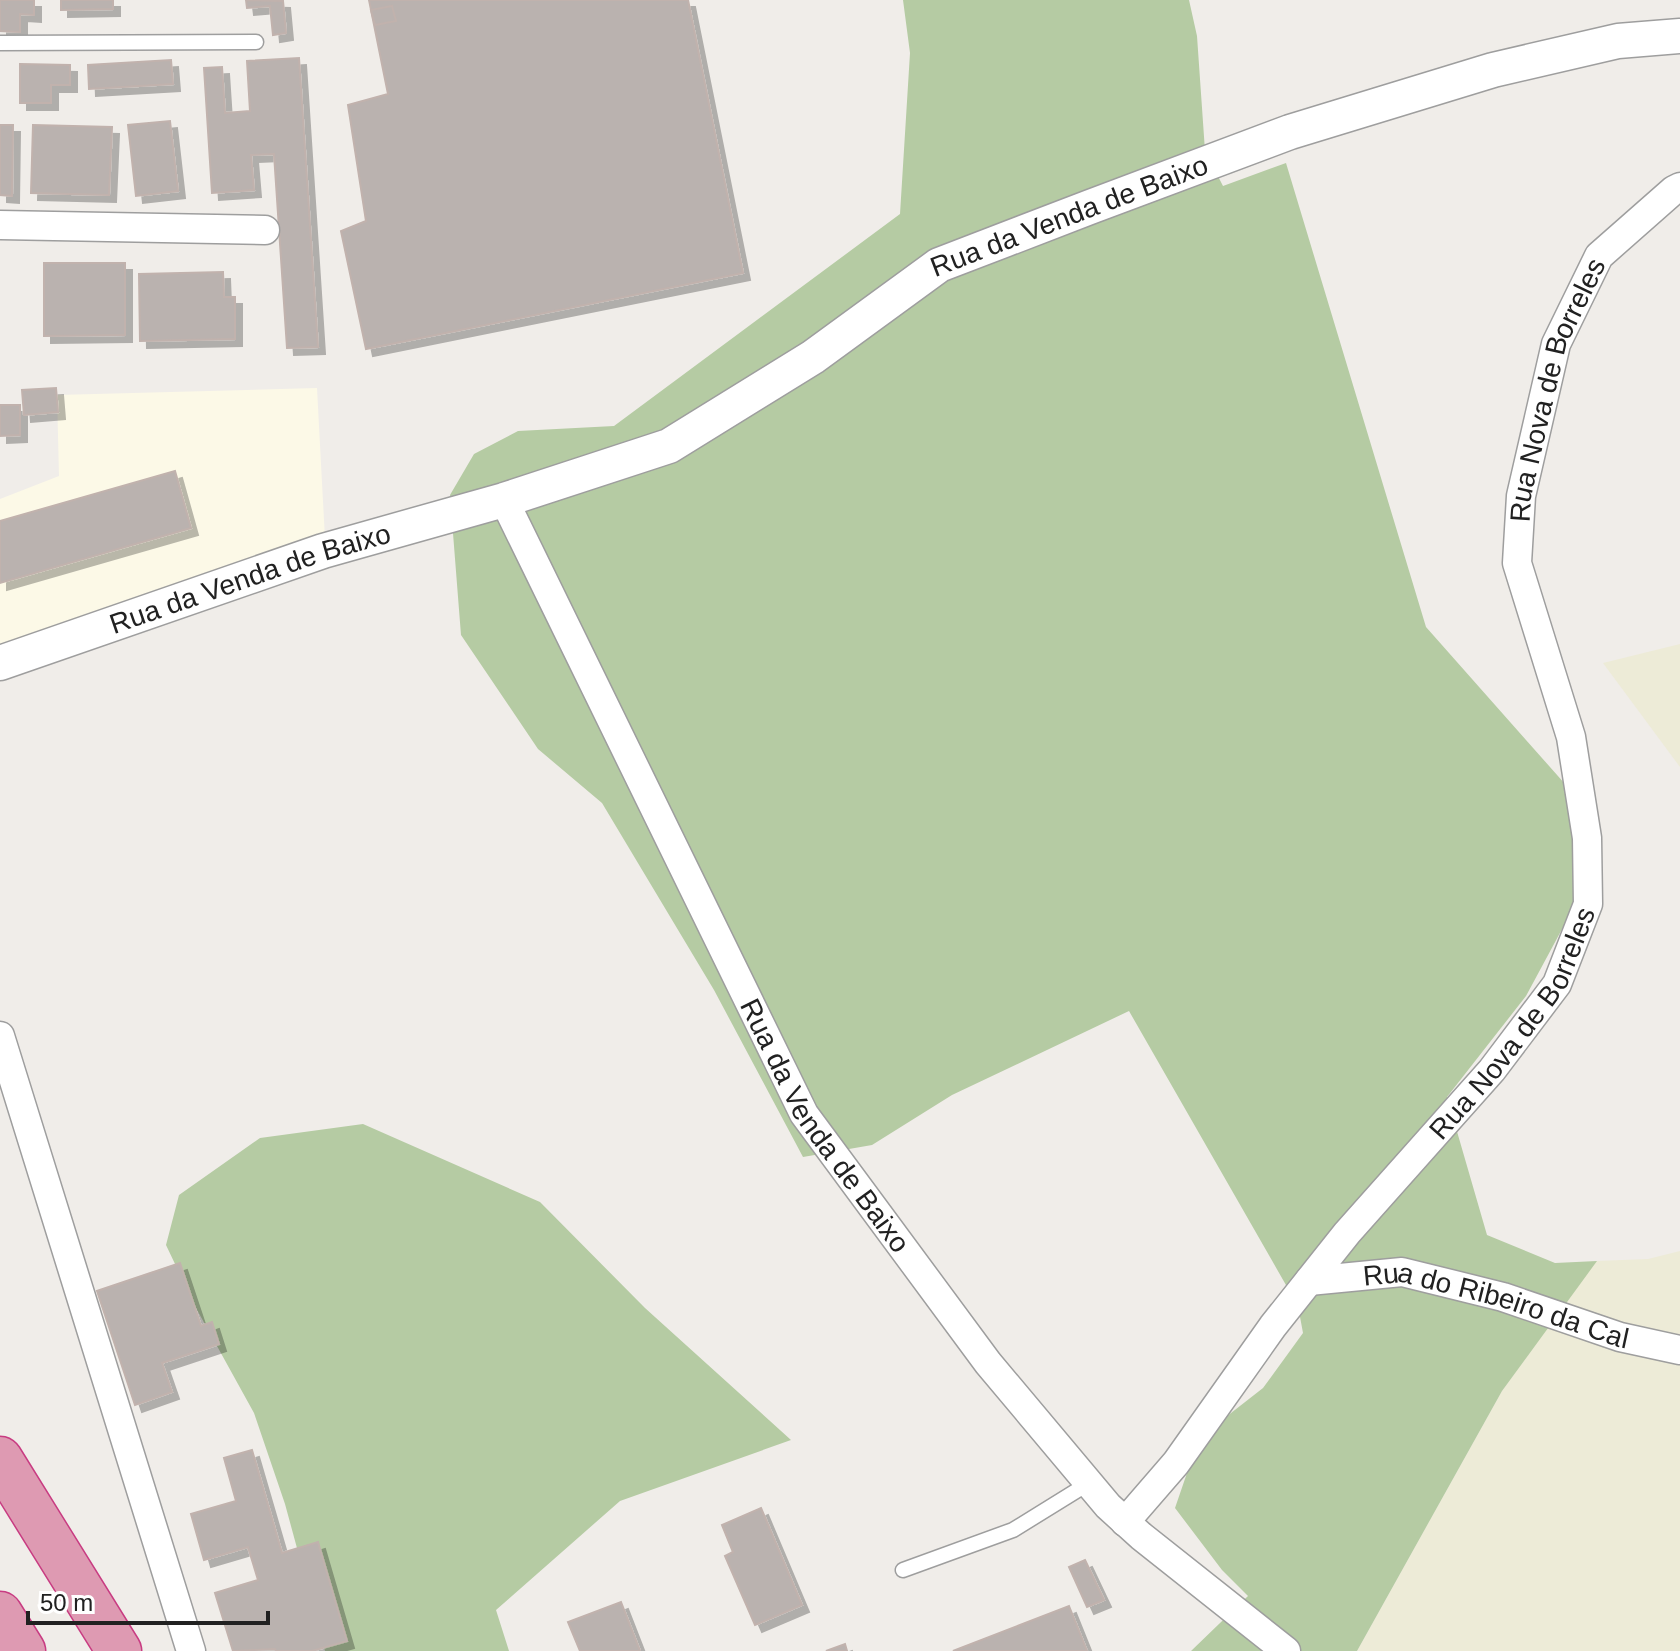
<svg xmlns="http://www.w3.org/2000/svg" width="1680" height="1651" viewBox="0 0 1680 1651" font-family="Arial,sans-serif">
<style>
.education{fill:#fcf9e7}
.farmland{fill:#edebd7}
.forest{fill:#b5cba3}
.building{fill:#bab2af;stroke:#c1b2ad;stroke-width:2;filter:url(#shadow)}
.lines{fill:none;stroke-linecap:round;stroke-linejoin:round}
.service-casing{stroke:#9e9e9e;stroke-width:17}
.minor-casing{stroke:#9e9e9e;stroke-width:31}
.tertiary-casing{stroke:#9e9e9e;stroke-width:37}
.motorway-casing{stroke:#c83c82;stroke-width:47}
.service{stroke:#fff;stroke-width:14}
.minor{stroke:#fff;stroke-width:28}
.tertiary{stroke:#fff;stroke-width:34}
.motorway{stroke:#de9ab2;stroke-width:44}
.labels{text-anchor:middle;stroke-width:8;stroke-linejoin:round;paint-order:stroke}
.street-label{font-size:28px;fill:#212121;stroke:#fff}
</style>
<defs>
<filter id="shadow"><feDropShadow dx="7" dy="7" stdDeviation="0" flood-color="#0004"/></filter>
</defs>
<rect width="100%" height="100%" fill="#f0ede9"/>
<polygon class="education" points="317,388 325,539 0,646 0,499 59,476 57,395"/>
<g class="farmland">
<polygon points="1680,644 1680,767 1603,663"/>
<polygon points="1680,1251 1680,1651 1357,1651 1502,1391 1596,1261 1648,1259"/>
</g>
<g class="forest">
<polygon points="903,0 1189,0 1197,36 1205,151 1223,186 1286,163 1426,627 1573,793 1582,892 1526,996 1447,1097 1487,1235 1555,1263 1597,1261 1502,1391 1357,1651 1191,1651 1248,1596 1222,1570 1175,1508 1199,1438 1263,1388 1303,1333 1298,1306 1129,1011 952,1095 872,1145 803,1157 714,990 602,803 538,749 461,635 450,495 474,454 518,431 614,426 900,214 910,53"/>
<polygon points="363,1124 540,1202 645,1308 791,1440 620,1501 496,1610 509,1651 325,1651 285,1504 254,1413 196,1308 166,1245 179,1195 260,1138"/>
</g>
<g class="building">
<polygon points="0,0 34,0 34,15 20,14 20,32 0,31"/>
<polygon points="61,0 113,0 113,9 61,10"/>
<polygon points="246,0 283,1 286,33 273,35 270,6 247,8"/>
<polygon points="369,0 688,0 743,273 366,349 341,231 366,221 348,105 388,94"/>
<polygon points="392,6 396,21 375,25 371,10"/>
<polygon points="299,58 318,347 287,348 274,154 251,155 254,190 212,193 204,68 222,67 225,113 250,111 247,61"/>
<polygon points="171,60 173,84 89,89 88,65"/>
<polygon points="20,64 70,65 70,85 51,85 51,103 20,103"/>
<polygon points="170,121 178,191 136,196 128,125"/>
<polygon points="0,125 13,125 12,196 0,195"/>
<polygon points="33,125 112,127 109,195 31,193"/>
<polygon points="44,263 125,263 125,335 44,336"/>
<polygon points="223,272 224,297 235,297 235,339 140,341 139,274"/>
<polygon points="56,388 58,412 24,415 22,390"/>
<polygon points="0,405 20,405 20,435 0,436"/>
<polygon points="175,471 191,528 0,583 0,521"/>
<polygon points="180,1263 201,1326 212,1322 219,1344 162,1363 172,1392 135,1405 97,1291"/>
<polygon points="252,1450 282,1553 318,1542 347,1641 312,1651 276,1651 275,1649 233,1651 215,1593 258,1580 248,1547 204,1560 191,1514 236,1501 224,1458"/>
<polygon points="761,1508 802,1605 755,1625 725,1556 733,1552 722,1525"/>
<polygon points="1085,1560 1104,1600 1087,1607 1069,1567"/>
<polygon points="621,1602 640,1651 580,1651 568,1622"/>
<polygon points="1069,1606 1087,1651 953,1651"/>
<polygon points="845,1644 847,1651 826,1651"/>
</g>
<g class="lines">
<g class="service-casing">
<g id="service">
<polyline points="0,43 256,42"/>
<polyline points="903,1570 1013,1530 1089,1483"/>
</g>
</g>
<g class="minor-casing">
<g id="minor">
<polyline points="0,225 265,230"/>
<path id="s1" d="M 504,500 L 804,1114 L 988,1363 L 1108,1506 L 1141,1536 L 1286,1651"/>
<polyline points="0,1036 191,1651"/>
<path id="s2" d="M 1309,1281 L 1402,1272 L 1503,1297 L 1620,1337 L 1680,1350"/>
<path id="s3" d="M 1125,1522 L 1176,1463 L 1273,1326 L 1347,1233 L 1492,1070 L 1557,984 L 1588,904 L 1587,838 L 1571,737 L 1517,563 L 1521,496 L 1556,344 L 1599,256 L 1674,190 L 1680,187"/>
</g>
</g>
<g class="tertiary-casing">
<g id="tertiary">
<path id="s4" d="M 0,663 L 323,551 L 504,500 L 669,446 L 813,357 L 939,265 L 1090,207 L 1290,132 L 1493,70 L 1618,41 L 1680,36"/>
</g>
</g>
<g class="motorway-casing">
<g id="motorway">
<polyline points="0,1459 119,1651"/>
<polyline points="0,1614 23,1651"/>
</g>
</g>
<use href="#service" class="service"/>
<use href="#minor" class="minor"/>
<use href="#tertiary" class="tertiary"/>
<use href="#motorway" class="motorway"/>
</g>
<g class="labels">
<g class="street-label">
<text dy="10" stroke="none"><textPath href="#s4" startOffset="1168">Rua da Venda de Baixo</textPath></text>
<text dy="10" stroke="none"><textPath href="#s3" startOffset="1306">Rua Nova de Borreles</textPath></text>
<text dy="10" stroke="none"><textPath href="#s4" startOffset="264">Rua da Venda de Baixo</textPath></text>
<text dy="10" stroke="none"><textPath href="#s3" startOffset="634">Rua Nova de Borreles</textPath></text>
<text dy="10" stroke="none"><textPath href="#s1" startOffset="704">Rua da Venda de Baixo</textPath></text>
<text dy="10" stroke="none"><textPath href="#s2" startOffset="192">Rua do Ribeiro da Cal</textPath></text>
</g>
</g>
<path d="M28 1611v12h240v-12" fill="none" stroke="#212121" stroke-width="4"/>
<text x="40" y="1611" font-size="24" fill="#212121" stroke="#ffffff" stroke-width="6" paint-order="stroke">50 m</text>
</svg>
